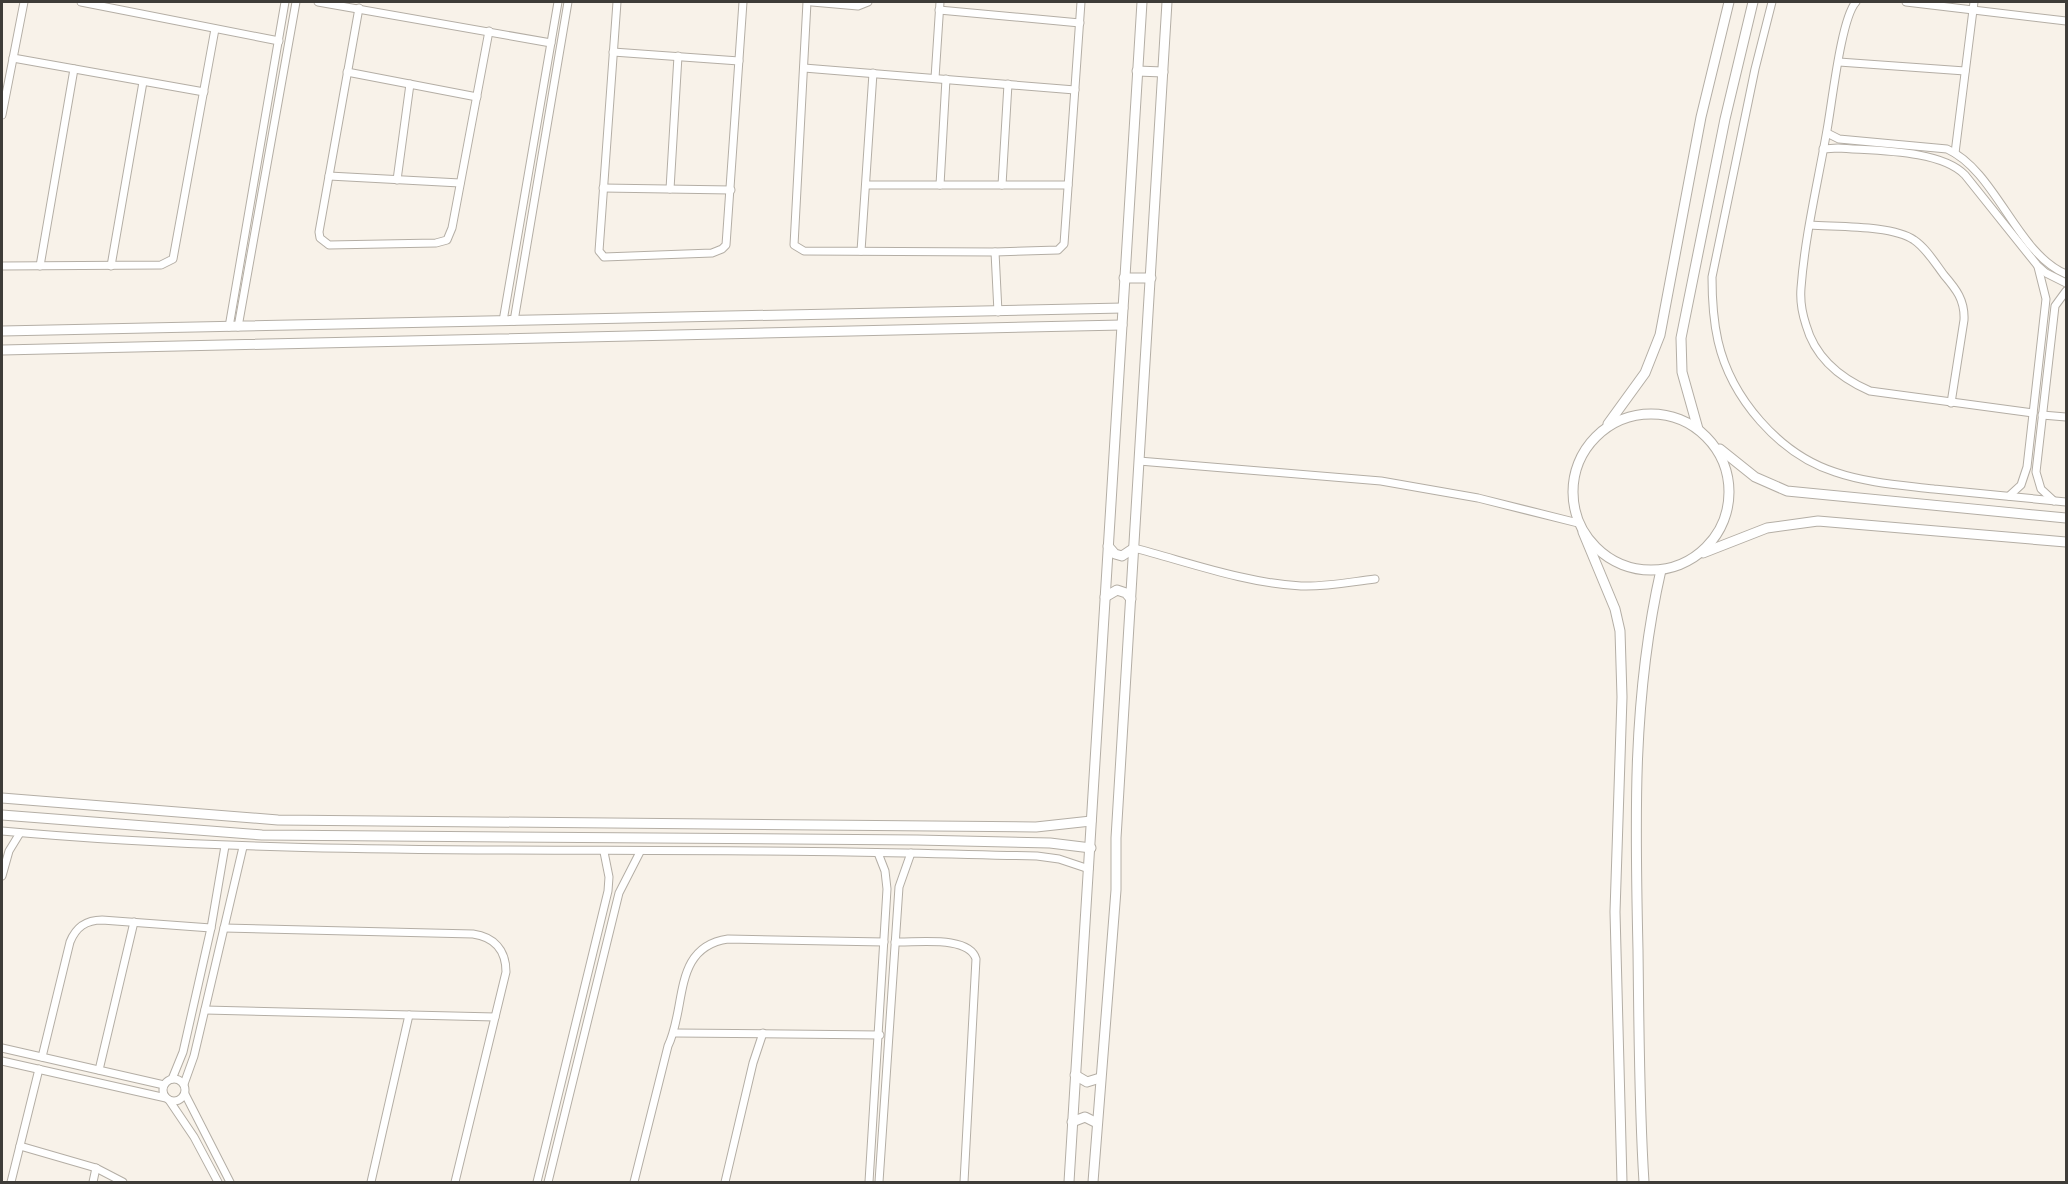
<svg xmlns="http://www.w3.org/2000/svg" width="2068" height="1184" viewBox="0 0 2068 1184" font-family="'Fira Sans',sans-serif">
<style>
.lines{fill:none;stroke-linecap:round;stroke-linejoin:round}
.street-casing{stroke:#b4aea5;stroke-width:9}
.secondary-casing{stroke:#b4aea5;stroke-width:11}
.street{stroke:#fff;stroke-width:7}
.secondary{stroke:#fff;stroke-width:9}
</style>
<rect width="100%" height="100%" fill="#f8f2e9"/>
<g class="lines">
<g class="street-casing">
<g id="street">
<polyline points="81,2 279,41"/>
<polyline points="318,2 551,43"/>
<polyline points="617,2 599,251 604,257 712,253 722,249 726,245 743,2"/>
<polyline points="807,2 794,245 804,251 995,252 1058,250 1064,244 1081,2"/>
<polyline points="812,2 858,6 868,2"/>
<path d="M 1772,2 L 1755,69 L 1712,277 C 1712,299 1713,319 1718,341 C 1731,398 1779,454 1835,472 C 1867,483 1901,485 1934,489 C 1978,493 2022,498 2066,502"/>
<path d="M 1856,2 C 1841,18 1832,104 1827,130 C 1818,182 1805,235 1801,288 C 1800,300 1802,313 1806,325 C 1815,357 1840,378 1870,391 L 2033,413"/>
<polyline points="1906,2 2066,21"/>
<polyline points="359,8 319,232 320,238 329,245 436,243 447,240 452,228 489,31"/>
<polyline points="939,10 1080,23"/>
<polyline points="613,52 739,61"/>
<polyline points="13,58 204,92"/>
<polyline points="1839,62 1965,71"/>
<polyline points="804,68 1075,90"/>
<polyline points="347,72 477,97"/>
<polyline points="935,78 940,2"/>
<polyline points="2,115 24,2"/>
<path d="M 1827,133 L 1839,139 L 1947,149 C 1996,171 2017,254 2066,274"/>
<path d="M 1823,149 L 1838,148 C 1873,151 1940,149 1965,175 L 2037,265 L 2046,273 L 2066,283"/>
<polyline points="1955,153 1974,2"/>
<polyline points="329,176 460,183"/>
<polyline points="397,180 410,84"/>
<polyline points="866,185 1068,185"/>
<polyline points="940,185 946,79"/>
<polyline points="1002,185 1008,84"/>
<polyline points="603,188 731,190"/>
<polyline points="670,189 678,56"/>
<path d="M 1810,225 C 1837,227 1893,225 1914,240 C 1926,248 1935,263 1944,275 C 1956,289 1965,300 1964,320 L 1951,403"/>
<polyline points="861,251 873,73"/>
<polyline points="995,252 998,312"/>
<polyline points="2,266 161,265 173,259 215,29"/>
<polyline points="40,266 74,69"/>
<polyline points="111,266 143,82"/>
<polyline points="503,321 558,2"/>
<polyline points="514,321 568,2"/>
<polyline points="229,327 285,2"/>
<polyline points="238,327 296,2"/>
<polyline points="2042,415 2066,417"/>
<polyline points="1139,461 1381,481 1478,498 1578,523"/>
<polyline points="2009,496 2021,485 2027,467 2046,299 2038,267"/>
<polyline points="2054,501 2041,489 2036,472 2055,306 2066,291"/>
<path d="M 1134,548 C 1188,562 1245,583 1301,586 C 1326,587 1350,582 1375,579"/>
<path d="M 2,831 C 253,854 504,849 756,851 C 850,851 944,854 1037,856 L 1059,859 L 1089,869"/>
<polyline points="2,876 9,851 20,833"/>
<path d="M 224,928 L 473,934 C 494,937 506,950 506,972 L 455,1182"/>
<path d="M 895,942 C 916,943 969,935 976,959 L 964,1182"/>
<polyline points="205,1010 495,1017"/>
<polyline points="675,1033 880,1035"/>
<polyline points="2,1048 164,1085"/>
<path d="M 42,1057 L 70,942 C 76,927 86,920 102,920 L 211,928"/>
<polyline points="2,1061 166,1098"/>
<polyline points="99,1070 134,922"/>
<circle cx="174" cy="1090" r="11"/>
<polyline points="172,1079 183,1052 211,928 225,846"/>
<polyline points="184,1084 194,1056 243,847"/>
<polyline points="185,1094 230,1182"/>
<polyline points="169,1100 194,1137 218,1182"/>
<polyline points="20,1146 96,1168 123,1182"/>
<polyline points="11,1182 39,1069"/>
<polyline points="93,1182 96,1168"/>
<polyline points="371,1182 409,1015"/>
<polyline points="537,1182 608,891 609,877 604,852"/>
<polyline points="548,1182 619,893 640,852"/>
<path d="M 634,1182 L 668,1046 C 687,1007 672,947 728,939 L 884,942"/>
<polyline points="725,1182 753,1063 763,1033"/>
<polyline points="869,1182 887,889 885,871 878,853"/>
<polyline points="879,1182 899,887 911,853"/>
</g>
</g>
<g class="secondary-casing">
<g id="secondary">
<polyline points="1137,71 1163,72"/>
<polyline points="1124,278 1151,278"/>
<polyline points="2,331 1123,308"/>
<polyline points="2,350 1122,325"/>
<circle cx="1651" cy="492" r="78"/>
<polyline points="1608,424 1645,373 1660,335 1701,117 1729,2"/>
<polyline points="1698,429 1682,372 1681,338 1725,119 1753,2"/>
<polyline points="1720,449 1755,477 1787,491 2066,518"/>
<polyline points="1583,532 1615,609 1620,631 1622,697 1615,912 1622,1182"/>
<polyline points="1108,546 1115,554 1122,556 1134,548"/>
<polyline points="1703,553 1767,528 1818,521 2066,542"/>
<polyline points="1105,597 1117,590 1126,593 1131,599"/>
<polyline points="2,798 278,820 1036,827 1091,821"/>
<polyline points="2,815 262,835 917,840 1050,843 1091,848"/>
<polyline points="1075,1075 1087,1082 1100,1078"/>
<polyline points="1072,1122 1085,1117 1097,1123"/>
<polyline points="1069,1182 1142,2"/>
<polyline points="1093,1182 1116,890 1116,838 1167,2"/>
<path d="M 1644,1182 C 1639,1105 1639,1028 1638,950 C 1635,821 1632,697 1661,570"/>
</g>
</g>
<use href="#street" class="street"/>
<use href="#secondary" class="secondary"/>
</g>
<rect width="2068" height="1184" fill="none" stroke="#3e3c38" stroke-width="6"/>
</svg>
